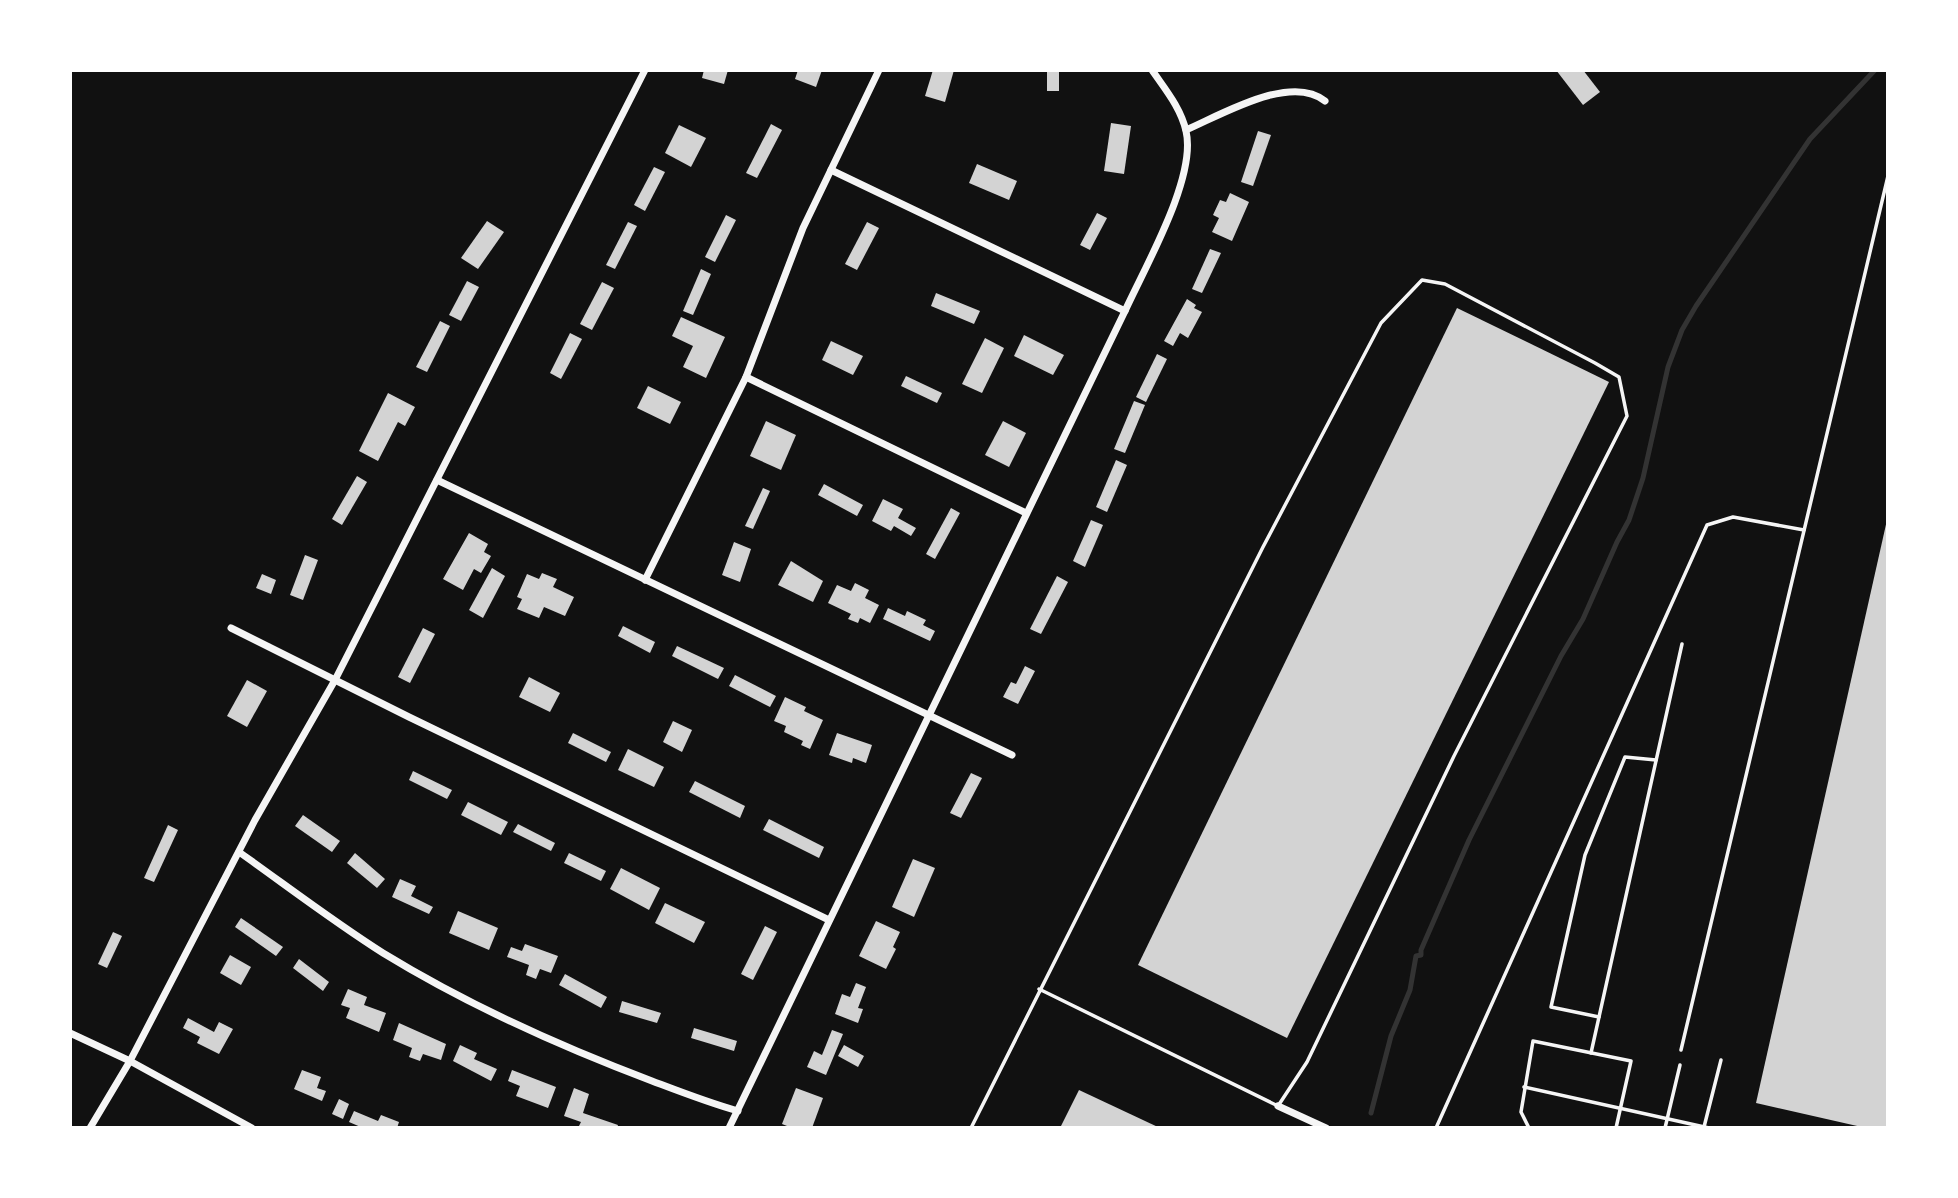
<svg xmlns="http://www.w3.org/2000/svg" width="1958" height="1198" viewBox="0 0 1958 1198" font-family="'Crimson Pro',serif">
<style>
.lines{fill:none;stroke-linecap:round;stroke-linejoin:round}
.stream{stroke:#333;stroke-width:5}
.building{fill:#d3d3d3}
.service{stroke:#f5f5f5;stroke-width:3.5}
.minor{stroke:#f5f5f5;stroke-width:7}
</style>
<rect width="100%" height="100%" fill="#111"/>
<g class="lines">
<polyline class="stream" points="1371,1113 1391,1036 1410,990 1416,956 1421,955 1421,950 1469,840 1561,656 1583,619 1617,542 1629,520 1643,478 1668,367 1682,330 1696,306 1810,139 1875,70"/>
</g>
<g class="building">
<polygon points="704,70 728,70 724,84 702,78"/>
<polygon points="798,70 822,70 816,87 795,79"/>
<polygon points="933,70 954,70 945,102 925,96"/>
<rect x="1047" y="70" width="12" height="21"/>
<polygon points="1556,70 1583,70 1600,92 1583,105"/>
<polygon points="1111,123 1131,126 1124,174 1104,171"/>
<polygon points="771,124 782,130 757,178 746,173"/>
<polygon points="679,125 706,138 691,167 665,153"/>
<polygon points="1258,131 1271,135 1253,186 1241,182"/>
<polygon points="977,164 1017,181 1009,200 969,183"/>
<polygon points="654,167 665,172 645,211 634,205"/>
<polygon points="1230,193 1249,202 1232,241 1212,232 1219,218 1213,215 1220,200 1226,202"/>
<polygon points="1097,213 1107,218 1090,250 1080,245"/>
<polygon points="726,215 736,220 715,262 705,257"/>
<polygon points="487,221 504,232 478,269 461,258"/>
<polygon points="628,222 637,226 615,269 606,265"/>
<polygon points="867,222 879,228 857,270 845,264"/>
<polygon points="1210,249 1221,253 1202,293 1192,289"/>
<polygon points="701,269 711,274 693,315 683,311"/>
<polygon points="467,281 479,287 461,321 449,315"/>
<polygon points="602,282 614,288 592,330 580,324"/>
<polygon points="936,293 980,311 974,324 931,306"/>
<polygon points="1187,299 1196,305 1194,308 1202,312 1188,338 1180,333 1173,346 1164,341"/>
<polygon points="1457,308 1609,382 1287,1038 1138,965"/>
<polygon points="681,317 725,337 706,378 683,367 693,346 672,336"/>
<polygon points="440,321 450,326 427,372 416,367"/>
<polygon points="570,333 582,339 561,379 550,373"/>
<polygon points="1024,335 1064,355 1053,375 1014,356"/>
<polygon points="985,338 1004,348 982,393 962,384"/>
<polygon points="831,341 863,356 853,375 822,360"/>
<polygon points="1157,354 1167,359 1146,402 1136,397"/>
<polygon points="906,376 942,393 937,403 901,386"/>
<polygon points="648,386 681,402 670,424 637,408"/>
<polygon points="388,393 415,407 405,426 398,422 378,461 359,451"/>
<polygon points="1134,401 1145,405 1125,453 1114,449"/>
<polygon points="766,421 796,435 781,470 750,456"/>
<polygon points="1003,421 1026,433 1009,467 985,455"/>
<polygon points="1116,460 1127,465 1107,512 1096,507"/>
<polygon points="357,476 367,482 342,525 332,519"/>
<polygon points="824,484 863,505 857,516 818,495"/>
<polygon points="763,488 770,491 753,529 745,526"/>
<polygon points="883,499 903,509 898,518 916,528 911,536 894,526 891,531 872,521"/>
<polygon points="951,508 960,513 935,559 926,554"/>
<polygon points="1091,520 1103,525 1085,567 1073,561"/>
<polygon points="1887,520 1888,1128 1866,1128 1756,1103"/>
<polygon points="469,533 488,544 484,552 491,556 481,573 474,569 463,590 443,579"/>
<polygon points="734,542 751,549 740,582 722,575"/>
<polygon points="305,555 318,560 303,600 290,595"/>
<polygon points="791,561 823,581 813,602 778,585"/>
<polygon points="492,568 505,576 483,618 469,610"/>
<polygon points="542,573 557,579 553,587 574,597 565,616 544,607 539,618 517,609 522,599 517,597 527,574 539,579"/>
<polygon points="262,574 276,580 271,594 256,588"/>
<polygon points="1057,576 1068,582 1041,634 1030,629"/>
<polygon points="855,583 869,590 865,598 879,605 870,623 860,618 858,623 848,619 851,614 828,603 837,585 851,591"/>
<polygon points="888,608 905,616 907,611 926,620 923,625 935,631 930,641 883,619"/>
<polygon points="623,626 655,642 650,653 618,636"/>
<polygon points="423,628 435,634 410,683 398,677"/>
<polygon points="677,646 724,668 718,679 672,656"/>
<polygon points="1025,666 1035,671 1018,704 1003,697 1011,682 1016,684"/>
<polygon points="735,675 776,696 770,707 729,686"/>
<polygon points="529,677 560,693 550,712 519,697"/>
<polygon points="247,680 267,691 247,727 227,716"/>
<polygon points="785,697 806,707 804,711 823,720 810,749 801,745 803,741 784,732 786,726 774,721"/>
<polygon points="673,721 692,730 682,752 663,742"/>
<polygon points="573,733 611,752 606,762 568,743"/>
<polygon points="837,733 872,745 866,763 853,758 852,763 829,755"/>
<polygon points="628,749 664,767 654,787 618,770"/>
<polygon points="413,771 452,790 447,799 409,780"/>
<polygon points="971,773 982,778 961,818 950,813"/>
<polygon points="695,781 745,806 740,818 689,792"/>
<polygon points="468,802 508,822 501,835 461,815"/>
<polygon points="303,815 340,841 332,852 295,826"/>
<polygon points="769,819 824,847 819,858 763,830"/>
<polygon points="518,824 555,843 551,851 513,832"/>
<polygon points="168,825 178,830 154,882 144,878"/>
<polygon points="355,853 385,879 377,888 347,863"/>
<polygon points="569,853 606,871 601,881 564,863"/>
<polygon points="913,859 935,868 914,917 892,907"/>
<polygon points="621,868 660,888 649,910 610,889"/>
<polygon points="400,879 416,886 411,896 433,907 429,914 392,897"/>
<polygon points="665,903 705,922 694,943 655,923"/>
<polygon points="458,911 498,928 489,950 449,933"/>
<polygon points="241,918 283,947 276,956 235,927"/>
<polygon points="876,921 900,932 893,947 896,949 886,969 859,956"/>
<polygon points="765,926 777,932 753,980 741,974"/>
<polygon points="113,932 122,936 107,968 98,964"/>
<polygon points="525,944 558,956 551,973 540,969 536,979 526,975 529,965 507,957 511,947 522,951"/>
<polygon points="230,955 251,967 241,985 220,973"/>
<polygon points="299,959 329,982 323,991 293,968"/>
<polygon points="565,974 607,997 601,1008 559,985"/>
<polygon points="856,983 866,987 858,1008 863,1009 858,1023 835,1014 842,994 850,997"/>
<polygon points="348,989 367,997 364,1005 386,1013 379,1032 346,1018 350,1008 341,1005"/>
<polygon points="622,1001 661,1013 657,1023 619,1012"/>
<polygon points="188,1018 214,1032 219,1022 233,1029 219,1054 197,1043 200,1037 183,1028"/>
<polygon points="399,1023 446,1044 441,1060 423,1054 420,1061 409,1057 412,1048 393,1040"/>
<polygon points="694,1028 737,1041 734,1051 691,1038"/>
<polygon points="832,1030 843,1034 826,1075 807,1067 814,1051 822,1055"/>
<polygon points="460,1045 477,1053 474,1059 497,1069 491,1081 453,1061"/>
<polygon points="844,1045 864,1056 858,1067 838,1056"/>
<polygon points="302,1070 321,1077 317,1088 326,1091 322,1101 294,1089"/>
<polygon points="512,1070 556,1087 548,1108 516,1096 520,1086 508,1081"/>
<polygon points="574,1088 589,1094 583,1113 618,1125 617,1128 586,1128 579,1126 581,1122 564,1116"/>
<polygon points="796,1088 823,1098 812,1128 792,1128 782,1124"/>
<polygon points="1079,1090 1160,1128 1060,1128"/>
<polygon points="339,1099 349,1104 343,1119 332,1114"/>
<polygon points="354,1111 378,1121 381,1115 399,1122 397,1128 363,1128 349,1122"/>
</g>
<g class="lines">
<g class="service">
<polyline points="1599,1017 1551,1007 1585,855 1625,757 1656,760"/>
<polyline points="1681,1050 1888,176"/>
<polyline points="1591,1053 1682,644"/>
<polyline points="1524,1087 1709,1128"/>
<polyline points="1704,1127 1721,1060"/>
<polyline points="971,1128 1263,547 1381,323 1422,280 1445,284 1595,363 1619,377 1627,416 1454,756 1307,1062 1278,1106 1039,989"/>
<polyline points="1436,1128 1707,525 1733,517 1804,530"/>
<polyline points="1529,1128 1521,1112 1533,1041 1631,1061 1616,1128"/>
<polyline points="1665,1128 1680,1065"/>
</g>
<g class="minor">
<path d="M 1186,130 C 1221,115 1291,73 1325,101"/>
<polyline points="831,170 1125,311"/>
<polyline points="746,377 1026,513"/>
<polyline points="437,480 1012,755"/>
<polyline points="645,580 746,377 803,228 879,70"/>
<polyline points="231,628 409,717 829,920"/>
<path d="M 239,852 C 287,886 334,922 383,953 C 468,1005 559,1046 652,1081 C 681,1092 709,1103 738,1111"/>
<polyline points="70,1033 130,1061 252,1128"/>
<polyline points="1278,1106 1326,1128"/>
<polyline points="90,1128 130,1061 255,820 335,680 645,70"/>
<path d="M 729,1128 L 1125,311 C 1145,267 1197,177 1186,131 C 1181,108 1165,89 1152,70"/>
</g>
</g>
<rect width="1958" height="1198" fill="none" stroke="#ffffff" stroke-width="144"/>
</svg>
